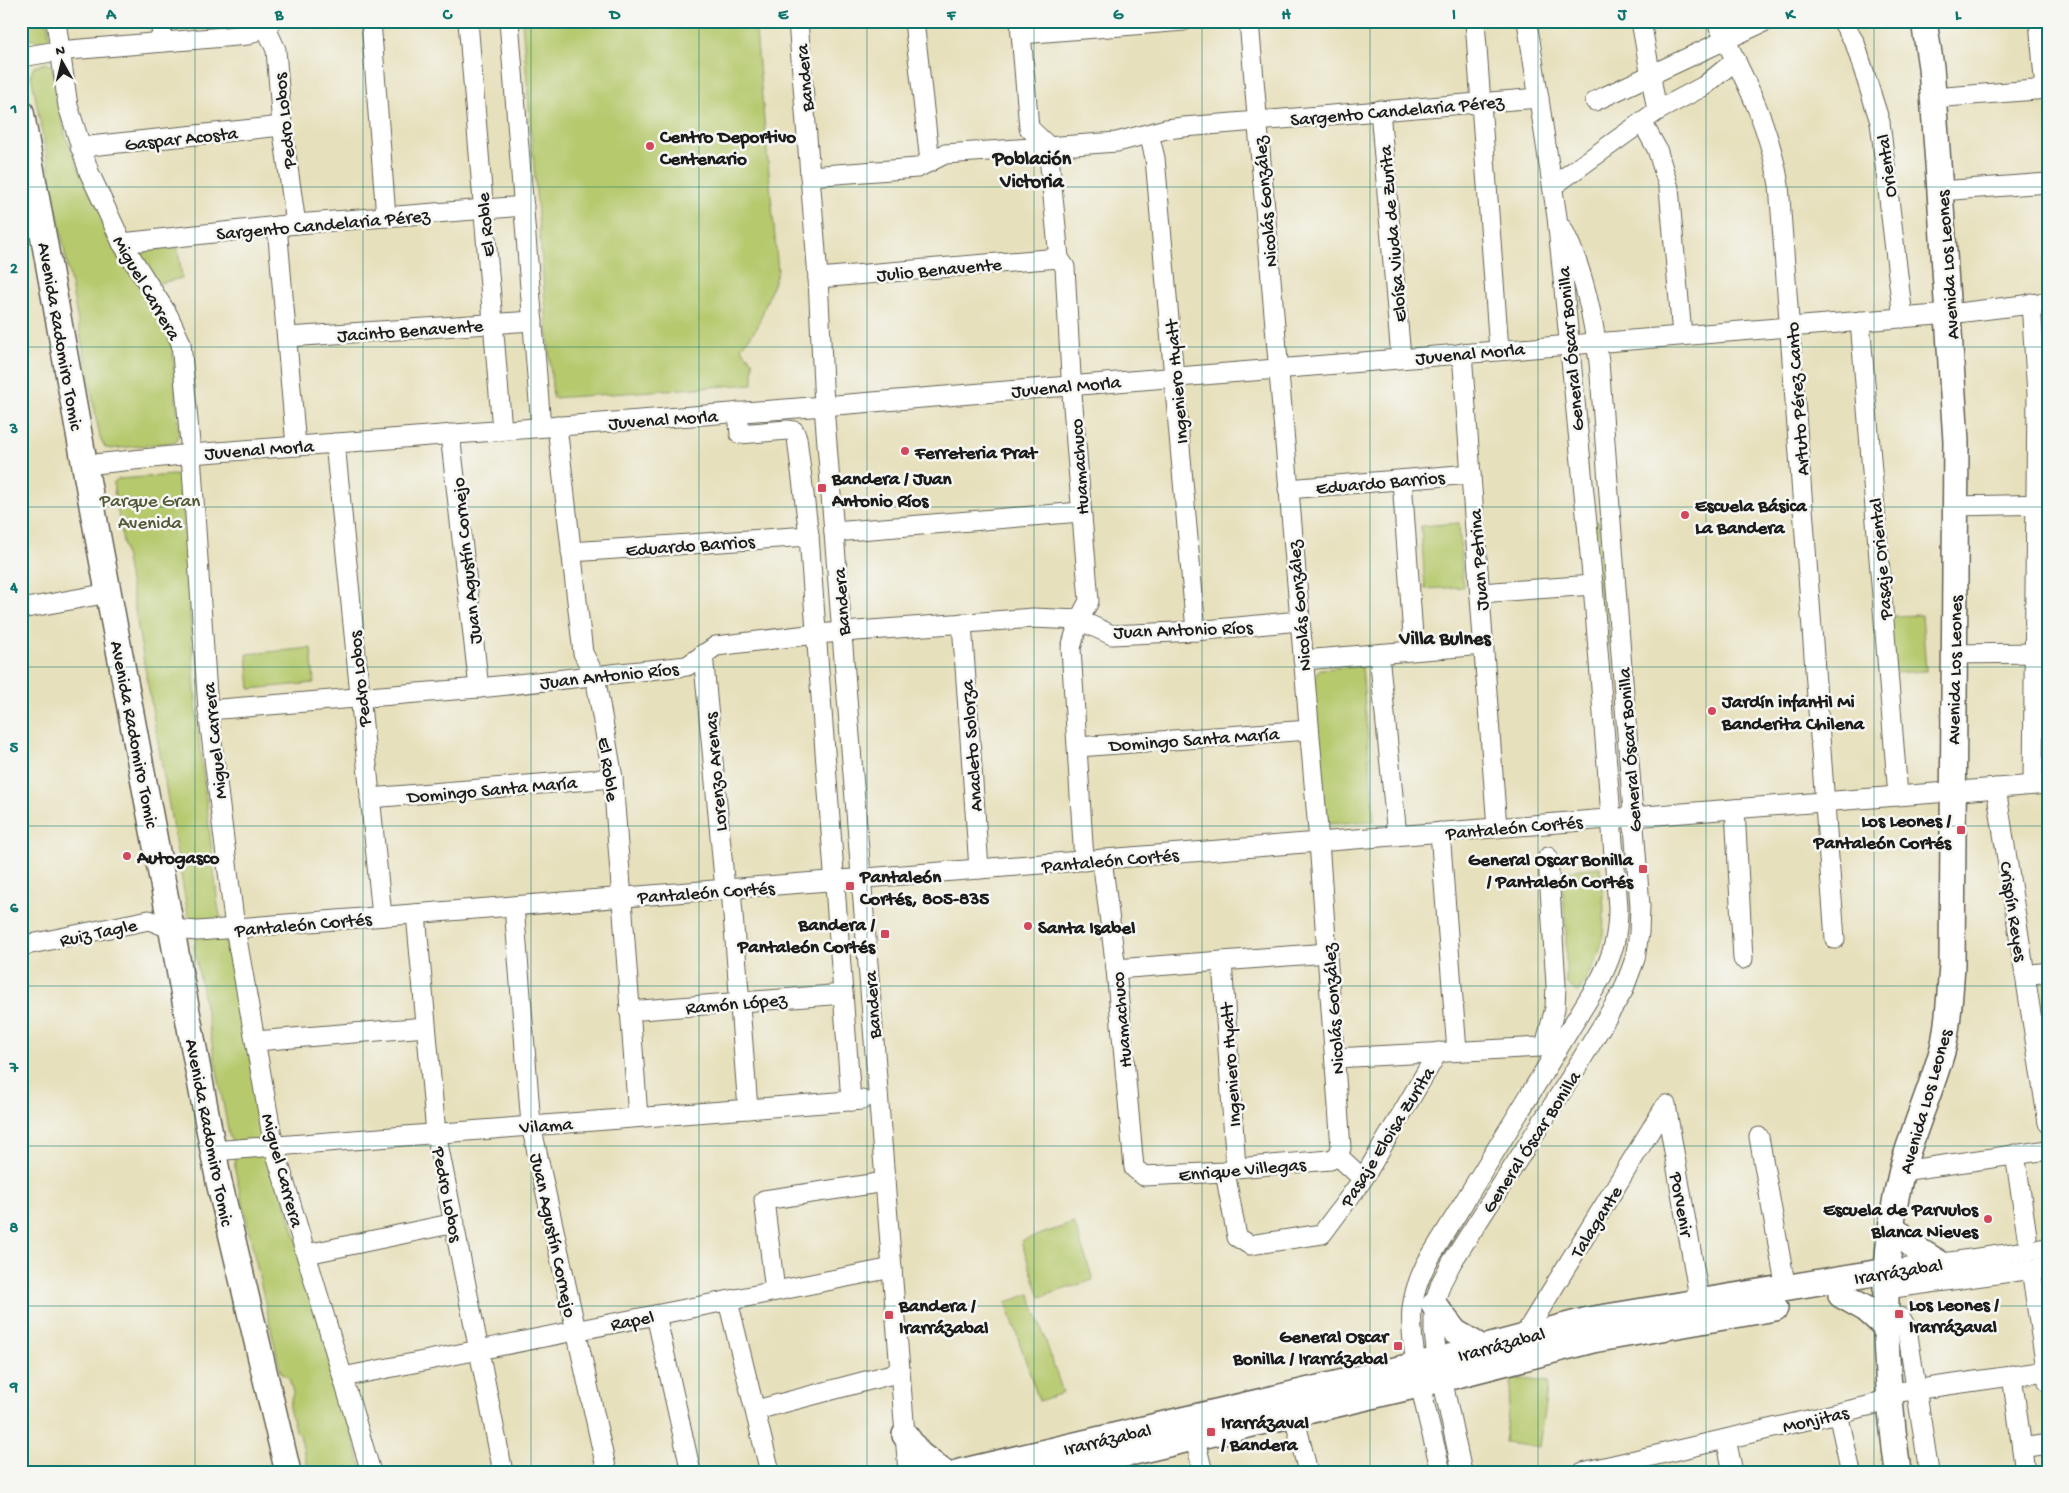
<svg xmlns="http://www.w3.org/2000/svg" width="2069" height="1493" viewBox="0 0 2069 1493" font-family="'Gochi Hand',sans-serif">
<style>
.green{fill:#b6c96d;stroke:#697244}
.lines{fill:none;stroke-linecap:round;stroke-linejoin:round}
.minor-casing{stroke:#636154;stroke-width:21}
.major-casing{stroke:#636154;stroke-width:28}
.minor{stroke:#fff;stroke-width:19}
.major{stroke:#fff;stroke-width:25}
.grid{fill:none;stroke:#0f766e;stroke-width:1;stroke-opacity:0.55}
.poi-dot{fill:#d1495b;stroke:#f6f6f2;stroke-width:2}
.labels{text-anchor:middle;stroke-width:5;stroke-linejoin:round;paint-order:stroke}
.street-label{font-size:19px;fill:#1c1c1c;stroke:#f6f6f2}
.poi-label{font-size:19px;font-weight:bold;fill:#1c1c1c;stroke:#f6f6f2;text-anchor:start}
.park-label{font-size:19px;fill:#525938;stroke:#f6f6f2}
.neighbourhood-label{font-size:20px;font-weight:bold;fill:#1c1c1c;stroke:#f6f6f2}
.neatline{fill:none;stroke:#0f766e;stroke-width:2}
.grid-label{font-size:16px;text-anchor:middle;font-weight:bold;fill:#0f766e}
</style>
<rect width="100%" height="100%" fill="#f6f6f2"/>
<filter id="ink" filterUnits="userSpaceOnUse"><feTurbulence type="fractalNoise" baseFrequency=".02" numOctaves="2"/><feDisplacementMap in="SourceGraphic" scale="10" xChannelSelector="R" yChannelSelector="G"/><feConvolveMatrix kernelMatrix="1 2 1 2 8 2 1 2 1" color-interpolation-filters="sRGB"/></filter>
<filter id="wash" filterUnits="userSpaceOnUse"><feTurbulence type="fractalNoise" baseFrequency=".0096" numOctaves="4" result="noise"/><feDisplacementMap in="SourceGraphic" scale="20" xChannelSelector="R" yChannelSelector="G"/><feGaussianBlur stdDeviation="1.12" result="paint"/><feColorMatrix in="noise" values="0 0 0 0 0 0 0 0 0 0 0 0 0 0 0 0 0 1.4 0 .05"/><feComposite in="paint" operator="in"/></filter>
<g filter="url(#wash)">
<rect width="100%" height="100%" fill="#e7e0bc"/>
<g class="green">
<polygon points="21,21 47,21 49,37 45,42 29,39 23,35"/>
<polygon points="522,21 755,21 778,271 757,328 741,348 753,362 753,384 553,398"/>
<polygon points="46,63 52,66 65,134 86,185 169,336 173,353 179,434 176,442 110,449 105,447 100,438 31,74 34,67"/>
<polygon points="178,248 182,278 156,284 139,255 140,250"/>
<path d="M 173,475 L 179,476 L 181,479 L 197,720 L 218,906 L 270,1148 L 363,1472 L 309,1472 L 300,1435 L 295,1430 L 289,1408 L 293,1393 L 289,1378 L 281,1373 L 235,1170 L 234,1147 L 229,1135 L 194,947 C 199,938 194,923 188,915 L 114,490 L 114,482 L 118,479 Z"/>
<polygon points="1592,521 1599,522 1609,646 1603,635"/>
<polygon points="1459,523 1463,587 1425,589 1421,526"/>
<polygon points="1922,615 1926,671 1893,673 1889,616"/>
<polygon points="311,648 314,683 250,689 247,654"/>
<polygon points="1362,666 1374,821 1323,824 1312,679 1320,669"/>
<path d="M 1600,867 C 1603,895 1608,928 1598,955 C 1593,968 1584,981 1578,993 L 1566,983 L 1566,928 L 1561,871 Z"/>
<polygon points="1074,1223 1093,1280 1040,1297 1021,1241"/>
<polygon points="1030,1294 1063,1393 1039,1401 1006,1302"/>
<polygon points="1512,1378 1548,1382 1539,1447 1504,1443"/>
</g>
</g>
<g filter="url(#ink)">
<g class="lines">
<g class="minor-casing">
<g id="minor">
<polyline points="56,21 68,106 89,172 122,243 168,315 181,343 191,454 208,710 235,928 274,1147 371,1472"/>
<polyline points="161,21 162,41"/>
<polyline points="263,21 276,50 282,126 296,224"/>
<polyline points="371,21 386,217"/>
<polyline points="468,21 502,430"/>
<polyline points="509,21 541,427"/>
<polyline points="798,21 818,278 824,406 908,1472"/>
<polyline points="914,21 930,162"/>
<polyline points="1020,21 1029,128 1048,146 1059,258 1065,267 1072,394 1089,601 1079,620 1071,648 1084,861"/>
<polyline points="1249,21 1319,842 1341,1148 1338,1156"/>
<polyline points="1475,21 1499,350"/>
<polyline points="1641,21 1657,111"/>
<path d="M 1716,21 C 1744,77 1769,123 1779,185 L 1835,939"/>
<polyline points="1842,21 1855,43 1880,122 1903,318"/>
<polyline points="2039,21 2045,90"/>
<polyline points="1021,34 1184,21"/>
<polyline points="21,57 58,51 248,35 272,21"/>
<polyline points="1933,98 2048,89"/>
<polyline points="1595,101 1766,21"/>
<polyline points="1380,110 1401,358"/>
<polyline points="1642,122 1657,149 1669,188 1682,335"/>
<polyline points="1149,134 1155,158 1196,631"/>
<polyline points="80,147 282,126"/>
<polyline points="810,176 917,168 945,154 1117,142 1166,129 1184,127 1539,98"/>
<polyline points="1553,186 1657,111 1704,86 1736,60"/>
<polyline points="1940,191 2048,183"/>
<polyline points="277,226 296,446"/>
<polyline points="122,243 296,224 524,206"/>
<polyline points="818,278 1059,258"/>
<polyline points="2031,303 2037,394 2033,785"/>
<polyline points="1860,321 1898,796"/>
<polyline points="288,337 533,321"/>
<polyline points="1462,353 1497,828"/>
<polyline points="738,412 740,434 787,430 794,431 797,438 809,536 851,1101"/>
<polyline points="557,426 583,653 595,676 613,778 638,1117"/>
<polyline points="450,434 479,688"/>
<polyline points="335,443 382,916"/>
<polyline points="85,465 191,454 824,406 1949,314 2048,302"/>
<polyline points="1402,480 1414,650"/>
<polyline points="1288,489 1471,474"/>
<polyline points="1955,506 2047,504"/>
<polyline points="834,532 1081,512"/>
<polyline points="571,552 809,536"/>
<polyline points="1480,593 1593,585"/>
<polyline points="21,609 109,593"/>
<polyline points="962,623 979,869"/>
<polyline points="703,654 725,889"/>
<polyline points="1379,654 1397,836"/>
<polyline points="1953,654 2048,653"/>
<polyline points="1303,660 1484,645"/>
<polyline points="208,710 479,688 687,666 716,646 816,634 1033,618 1079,620 1112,635 1196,631 1299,621"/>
<polyline points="1078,747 1309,730"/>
<polyline points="1996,788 2048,1123"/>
<polyline points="370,798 613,778"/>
<polyline points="1735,809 1743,959"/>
<polyline points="1440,832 1457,1051"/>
<polyline points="1102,859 1116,969 1134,1168 1144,1176 1225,1172 1236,1168 1330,1160 1338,1156"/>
<polyline points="731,889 748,1109"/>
<polyline points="514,906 531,1125 607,1472"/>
<polyline points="416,914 436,1133 503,1472"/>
<polyline points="21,946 149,920 172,929 198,931 2048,784"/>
<polyline points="1222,961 1236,1168"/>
<polyline points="1116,969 1328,953"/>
<polyline points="2025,975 2048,972"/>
<polyline points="629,1011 843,994"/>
<polyline points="256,1041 426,1027"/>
<polyline points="1545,1046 1555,1008 1556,985 1548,857"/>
<polyline points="1335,1058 1558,1046"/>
<polyline points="1666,1105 1700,1303"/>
<polyline points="1759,1137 1786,1289"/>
<polyline points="213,1151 862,1100"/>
<polyline points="2015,1154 2027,1236"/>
<polyline points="1338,1156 1363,1179"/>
<polyline points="1902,1171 2048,1150"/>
<polyline points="1225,1172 1237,1237 1250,1245 1322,1234 1363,1179 1438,1052"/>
<polyline points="307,1254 455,1223"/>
<polyline points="2031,1269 2048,1382"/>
<polyline points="1887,1271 2048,1248"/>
<polyline points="1886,1289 2048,1267"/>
<polyline points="775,1291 764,1200 885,1182"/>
<polyline points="728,1301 770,1472"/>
<polyline points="1885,1312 1901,1318 1907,1329 1929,1472"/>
<polyline points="656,1315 691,1472"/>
<polyline points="1523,1337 1666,1105"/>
<polyline points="2012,1375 2025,1472"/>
<polyline points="343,1377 892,1268"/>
<polyline points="1291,1403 1308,1472"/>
<polyline points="756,1410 900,1372"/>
<polyline points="1838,1413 1851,1472"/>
<polyline points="1191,1424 1203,1472"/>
<polyline points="1726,1439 1733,1472"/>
<polyline points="2022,1448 2048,1444"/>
<path d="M 1441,1472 C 1431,1427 1408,1352 1412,1308 C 1414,1292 1419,1278 1426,1264 L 1600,980 C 1613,954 1618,937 1618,907 L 1593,585 L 1557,217 L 1527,21"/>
<path d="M 1462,1472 L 1436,1350 L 1434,1332 L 1434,1305 L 1441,1283 L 1452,1262 L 1569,1080 L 1623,991 L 1635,959 L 1639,933 L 1640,906 L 1599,362 C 1593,317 1584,271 1563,229"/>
<polyline points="1583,1472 1872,1405 1899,1392 2046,1371"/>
</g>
</g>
<g class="major-casing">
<g id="major">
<polyline points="21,112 93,511 219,1182 288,1472"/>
<polyline points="1892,1226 1916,1249 1939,1263"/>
<polyline points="1841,1295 1866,1309 1885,1326"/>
<polyline points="1434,1305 1455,1332 1484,1349"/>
<polyline points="905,1435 919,1454 943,1472"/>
<polyline points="960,1472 1438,1360 1588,1320 1887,1271"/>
<polyline points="1049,1472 1422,1384 1593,1340 1775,1308"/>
<path d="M 1898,1472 C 1885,1371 1877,1269 1902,1170 C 1913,1129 1932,1089 1943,1048 C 1949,1021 1950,992 1952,965 L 1956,441 L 1940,191 L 1931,67 L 1924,21"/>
</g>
</g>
<use href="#minor" class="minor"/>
<use href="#major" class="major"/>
</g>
</g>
<path class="grid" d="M 195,21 L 195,1472M 363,21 L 363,1472M 531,21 L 531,1472M 699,21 L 699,1472M 867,21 L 867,1472M 1034,21 L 1034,1472M 1202,21 L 1202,1472M 1370,21 L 1370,1472M 1538,21 L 1538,1472M 1706,21 L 1706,1472M 1874,21 L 1874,1472M 21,187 L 2048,187M 21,347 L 2048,347M 21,507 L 2048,507M 21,667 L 2048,667M 21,826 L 2048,826M 21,986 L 2048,986M 21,1146 L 2048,1146M 21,1306 L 2048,1306"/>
<g class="poi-dot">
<circle cx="650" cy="146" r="5"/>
<circle cx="905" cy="451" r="5"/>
<rect x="817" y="483" width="10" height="10" rx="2.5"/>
<circle cx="1685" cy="515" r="5"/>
<circle cx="1712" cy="711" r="5"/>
<rect x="1956" y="825" width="10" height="10" rx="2.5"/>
<circle cx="127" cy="856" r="5"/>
<rect x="1638" y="864" width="10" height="10" rx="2.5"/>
<rect x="845" y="881" width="10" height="10" rx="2.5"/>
<circle cx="1028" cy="926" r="5"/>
<rect x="880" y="929" width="10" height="10" rx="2.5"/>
<circle cx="1988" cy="1219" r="5"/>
<rect x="1894" y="1309" width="10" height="10" rx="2.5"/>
<rect x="884" y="1310" width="10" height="10" rx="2.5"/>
<rect x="1393" y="1341" width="10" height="10" rx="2.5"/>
<rect x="1206" y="1427" width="10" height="10" rx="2.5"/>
</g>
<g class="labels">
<g class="street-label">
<text transform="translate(803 78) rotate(-95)" y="7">Bandera</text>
<text transform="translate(1397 109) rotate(-5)" y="7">Sargento Candelaria Pérez</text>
<text transform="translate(283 121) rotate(-96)" y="7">Pedro Lobos</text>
<text transform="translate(181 137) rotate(-6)" y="7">Gaspar Acosta</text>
<text transform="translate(1885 166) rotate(-97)" y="7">Oriental</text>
<text transform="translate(1264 202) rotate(-95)" y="7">Nicolás González</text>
<text transform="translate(323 223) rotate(-5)" y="7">Sargento Candelaria Pérez</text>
<text transform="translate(484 225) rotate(-95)" y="7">El Roble</text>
<text transform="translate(1391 234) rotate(-95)" y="7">Eloísa Viuda de Zurita</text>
<text transform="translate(1946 265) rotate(-94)" y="7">Avenida Los Leones</text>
<text transform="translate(939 268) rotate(-5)" y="7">Julio Benavente</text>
<text transform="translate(148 287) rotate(60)" y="7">Miguel Carrera</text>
<text transform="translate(410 329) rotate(-4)" y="7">Jacinto Benavente</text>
<text transform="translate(62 336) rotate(80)" y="7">Avenida Radomiro Tomic</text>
<text transform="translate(1569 349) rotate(-95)" y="7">General Óscar Bonilla</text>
<text transform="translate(1470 352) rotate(-5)" y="7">Juvenal Morla</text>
<text transform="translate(1175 382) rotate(-95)" y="7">Ingeniero Hyatt</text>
<text transform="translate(1066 385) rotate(-5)" y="7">Juvenal Morla</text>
<text transform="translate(1796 399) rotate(-94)" y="7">Artuto Pérez Canto</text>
<text transform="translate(663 418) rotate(-4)" y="7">Juvenal Morla</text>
<text transform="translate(259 448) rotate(-4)" y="7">Juvenal Morla</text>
<text transform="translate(1078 467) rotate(-94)" y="7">Huamachuco</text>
<text transform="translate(1380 481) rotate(-5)" y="7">Eduardo Barrios</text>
<text transform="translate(690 544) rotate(-4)" y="7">Eduardo Barrios</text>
<text transform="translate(1879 559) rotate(-95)" y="7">Pasaje Oriental</text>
<text transform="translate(1477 560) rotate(-94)" y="7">Juan Petrina</text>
<text transform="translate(465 561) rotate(-96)" y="7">Juan Agustín Cornejo</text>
<text transform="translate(840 602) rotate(-94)" y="7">Bandera</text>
<text transform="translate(1298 606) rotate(-95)" y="7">Nicolás González</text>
<text transform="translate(1183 628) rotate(-2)" y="7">Juan Antonio Ríos</text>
<text transform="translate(1953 670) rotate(-89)" y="7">Avenida Los Leones</text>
<text transform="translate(609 674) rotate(-6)" y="7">Juan Antonio Ríos</text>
<text transform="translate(358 679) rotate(-96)" y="7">Pedro Lobos</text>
<text transform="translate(136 734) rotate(79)" y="7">Avenida Radomiro Tomic</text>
<text transform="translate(1194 738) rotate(-4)" y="7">Domingo Santa María</text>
<text transform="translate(213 741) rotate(-96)" y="7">Miguel Carrera</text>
<text transform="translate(970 746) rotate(-94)" y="7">Anacleto Solorza</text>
<text transform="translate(1628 750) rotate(-94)" y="7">General Óscar Bonilla</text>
<text transform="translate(610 769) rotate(82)" y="7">El Roble</text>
<text transform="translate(714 772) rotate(-95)" y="7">Lorenzo Arenas</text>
<text transform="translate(492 788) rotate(-5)" y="7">Domingo Santa María</text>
<text transform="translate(1514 826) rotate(-5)" y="7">Pantaleón Cortés</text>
<text transform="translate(1110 859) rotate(-5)" y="7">Pantaleón Cortés</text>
<text transform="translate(706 891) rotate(-4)" y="7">Pantaleón Cortés</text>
<text transform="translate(2015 911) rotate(81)" y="7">Crispín Reyes</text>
<text transform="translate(303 923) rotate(-5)" y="7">Pantaleón Cortés</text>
<text transform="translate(98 931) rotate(-12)" y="7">Ruiz Tagle</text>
<text transform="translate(736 1002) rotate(-5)" y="7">Ramón López</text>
<text transform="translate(871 1005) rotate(-94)" y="7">Bandera</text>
<text transform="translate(1332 1009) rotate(-94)" y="7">Nicolás González</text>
<text transform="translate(1120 1020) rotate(-95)" y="7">Huamachuco</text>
<text transform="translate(1229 1065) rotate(-94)" y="7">Ingeniero Hyatt</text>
<text transform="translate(1924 1101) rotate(-74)" y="7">Avenida Los Leones</text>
<text transform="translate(546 1124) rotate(-4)" y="7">Vilama</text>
<text transform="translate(211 1132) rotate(79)" y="7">Avenida Radomiro Tomic</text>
<text transform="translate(1386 1136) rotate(-58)" y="7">Pasaje Eloisa Zurita</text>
<text transform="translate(1530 1141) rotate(-57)" y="7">General Óscar Bonilla</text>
<text transform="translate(1242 1168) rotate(-5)" y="7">Enrique Villegas</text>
<text transform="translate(284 1170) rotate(75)" y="7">Miguel Carrera</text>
<text transform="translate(449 1194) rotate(79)" y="7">Pedro Lobos</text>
<text transform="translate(1683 1204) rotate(80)" y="7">Porvenir</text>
<text transform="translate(1595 1221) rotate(-58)" y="7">Talagante</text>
<text transform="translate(555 1235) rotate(78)" y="7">Juan Agustín Cornejo</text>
<text transform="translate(1898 1270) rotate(-9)" y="7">Irarrázabal</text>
<text transform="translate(632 1319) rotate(-11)" y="7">Rapel</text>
<text transform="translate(1501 1343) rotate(-15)" y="7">Irarrázabal</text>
<text transform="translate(1815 1418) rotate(-13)" y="7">Monjitas</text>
<text transform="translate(1107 1438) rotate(-13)" y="7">Irarrázabal</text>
</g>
<g class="poi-label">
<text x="660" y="142">Centro Deportivo<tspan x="660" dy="22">Centenario</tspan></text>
<text x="915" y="458">Ferreteria Prat</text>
<text x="832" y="484">Bandera / Juan<tspan x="832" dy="22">Antonio Ríos</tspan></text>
<text x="1695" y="511">Escuela Básica<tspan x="1695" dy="22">La Bandera</tspan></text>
<text x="1722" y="707">Jardín infantil Mi<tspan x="1722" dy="22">Banderita Chilena</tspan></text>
<text x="1951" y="826" text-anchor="end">Los Leones /<tspan x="1951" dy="22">Pantaleón Cortés</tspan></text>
<text x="137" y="863">Autogasco</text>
<text x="1633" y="865" text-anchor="end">General Oscar Bonilla<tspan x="1633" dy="22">/ Pantaleón Cortés</tspan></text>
<text x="860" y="882">Pantaleón<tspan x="860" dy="22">Cortés, 805-835</tspan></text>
<text x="875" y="930" text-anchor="end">Bandera /<tspan x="875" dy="22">Pantaleón Cortés</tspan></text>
<text x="1038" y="933">Santa Isabel</text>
<text x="1978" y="1215" text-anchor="end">Escuela de Parvulos<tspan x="1978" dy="22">Blanca Nieves</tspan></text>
<text x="1909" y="1310">Los Leones /<tspan x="1909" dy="22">Irarrázaval</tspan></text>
<text x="899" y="1311">Bandera /<tspan x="899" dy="22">Irarrázabal</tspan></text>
<text x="1388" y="1342" text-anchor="end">General Oscar<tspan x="1388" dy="22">Bonilla / Irarrázabal</tspan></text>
<text x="1221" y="1428">Irarrázaval<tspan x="1221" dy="22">/ Bandera</tspan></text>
</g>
<g class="park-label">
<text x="150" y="506">Parque Gran<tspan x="150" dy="22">Avenida</tspan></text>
</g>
<g class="neighbourhood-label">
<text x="1032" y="164">Población<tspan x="1032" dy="23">Victoria</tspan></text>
<text x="1445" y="644">Villa Bulnes</text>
</g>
</g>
<rect width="2069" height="1493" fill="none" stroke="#f6f6f2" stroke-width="55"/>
<g transform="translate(62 62) rotate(352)" stroke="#f6f6f2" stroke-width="4" paint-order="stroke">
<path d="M0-4L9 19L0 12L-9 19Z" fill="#1c1c1c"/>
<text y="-8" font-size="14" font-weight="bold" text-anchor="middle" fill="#1c1c1c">N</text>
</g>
<rect x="28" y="28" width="2014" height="1438" class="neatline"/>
<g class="grid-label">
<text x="111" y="19">A</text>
<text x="279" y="19">B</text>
<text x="447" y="19">C</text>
<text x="615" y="19">D</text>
<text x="783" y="19">E</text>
<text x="951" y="19">F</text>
<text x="1118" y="19">G</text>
<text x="1286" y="19">H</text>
<text x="1454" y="19">I</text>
<text x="1622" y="19">J</text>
<text x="1790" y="19">K</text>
<text x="1958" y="19">L</text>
<text x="14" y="113">1</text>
<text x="14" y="273">2</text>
<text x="14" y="433">3</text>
<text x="14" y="592">4</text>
<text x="14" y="752">5</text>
<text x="14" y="912">6</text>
<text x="14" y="1072">7</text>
<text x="14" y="1232">8</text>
<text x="14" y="1391">9</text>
</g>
</svg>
